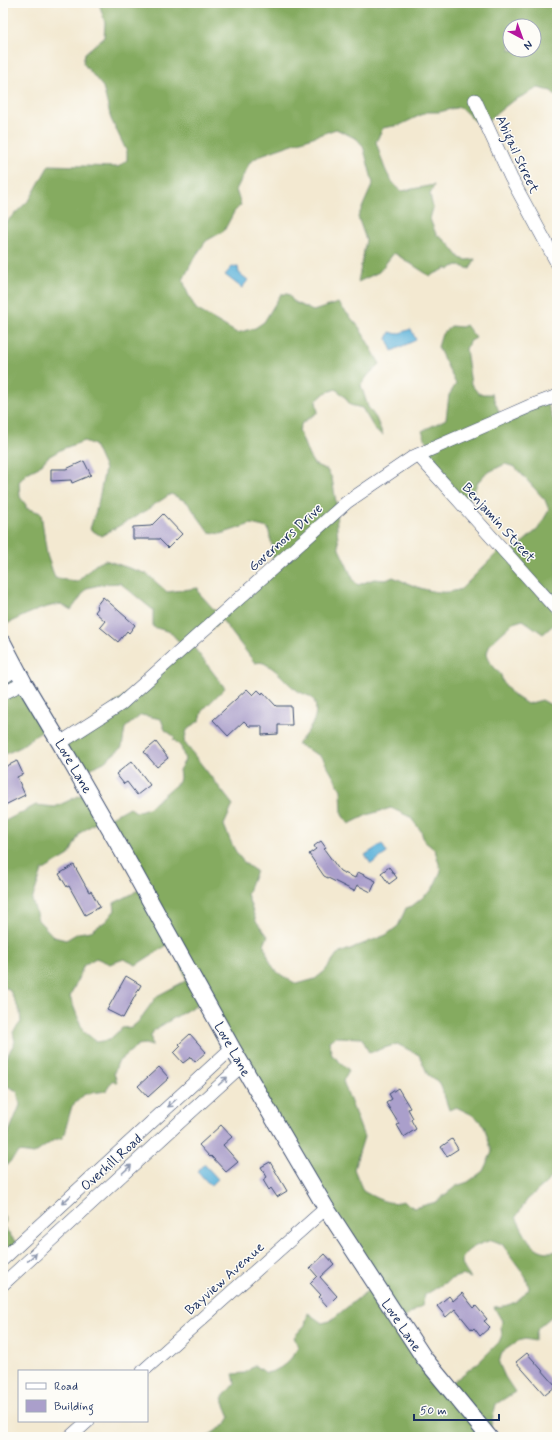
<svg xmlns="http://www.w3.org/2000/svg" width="560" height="1440" viewBox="0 0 560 1440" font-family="Mynerve,sans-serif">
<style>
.forest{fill:#85ab60;stroke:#506d5f;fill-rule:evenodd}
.water{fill:#5db3da;stroke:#3c719c}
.building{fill:#aa9fcb}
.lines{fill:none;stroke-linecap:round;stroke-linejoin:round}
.minor-casing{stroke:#3b4b6f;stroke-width:14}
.tertiary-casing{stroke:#3b4b6f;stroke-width:18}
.minor{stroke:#fff;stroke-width:13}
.tertiary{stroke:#fff;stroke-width:16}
.oneway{stroke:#8d97ae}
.labels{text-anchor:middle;stroke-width:3;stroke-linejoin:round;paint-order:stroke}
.street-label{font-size:14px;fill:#1b2f5e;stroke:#fdfcf7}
</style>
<rect width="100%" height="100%" fill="#fdfcf7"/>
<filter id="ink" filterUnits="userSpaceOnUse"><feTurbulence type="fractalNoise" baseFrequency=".025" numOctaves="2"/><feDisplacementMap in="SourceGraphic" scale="8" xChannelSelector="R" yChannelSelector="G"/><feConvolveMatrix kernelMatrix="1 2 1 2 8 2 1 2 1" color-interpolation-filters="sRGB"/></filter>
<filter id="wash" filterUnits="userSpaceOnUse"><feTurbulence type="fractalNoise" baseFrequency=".012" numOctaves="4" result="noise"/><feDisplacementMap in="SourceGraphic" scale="16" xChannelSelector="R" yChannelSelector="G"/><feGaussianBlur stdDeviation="0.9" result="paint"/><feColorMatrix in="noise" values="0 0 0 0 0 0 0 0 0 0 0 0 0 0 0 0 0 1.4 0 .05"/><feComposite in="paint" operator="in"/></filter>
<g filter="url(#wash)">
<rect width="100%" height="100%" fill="#f3e9d1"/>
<g class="forest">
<path d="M 99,3 L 557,3 L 557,97 L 551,91 L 538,88 L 511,102 L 486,122 L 475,121 L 460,107 L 439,112 L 427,112 L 400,125 L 383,128 L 376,142 C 383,161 385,179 402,191 L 434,185 L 430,195 L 433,208 L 430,219 L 436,234 L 448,243 L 460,258 L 466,260 L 475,259 L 470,269 L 457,265 L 448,270 L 447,268 L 430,276 L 394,253 L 379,272 L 358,282 L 366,240 L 358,217 L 373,183 L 363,146 L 357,139 L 336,129 L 261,155 L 250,162 L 236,190 L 241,205 L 234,212 L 224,231 L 206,241 L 193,260 L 183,280 L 188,294 L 196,309 L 237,333 L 255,328 L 264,322 L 281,294 L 288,294 L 294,302 L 313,311 L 338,303 L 359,327 L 380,364 L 369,374 L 361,385 L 368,407 L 376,418 L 383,435 L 376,431 L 362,408 L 350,405 L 345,397 L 336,389 L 325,393 L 316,401 L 318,412 L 302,423 L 299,430 L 309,456 L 314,464 L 327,470 L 332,478 L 336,502 L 337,529 L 339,549 L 354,581 L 358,585 L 374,579 L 386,580 L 393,577 C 414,586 438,598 461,589 L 501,549 L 509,554 L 538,529 L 549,510 L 545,500 L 515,467 L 505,464 L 485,474 L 478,482 L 471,497 L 463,504 L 421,456 L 429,449 L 422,431 L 446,419 L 449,395 L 456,384 L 438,347 L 442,334 L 451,326 L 462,327 L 466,325 L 476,338 L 469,342 L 466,349 L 471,384 L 478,393 L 483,394 L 492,394 L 502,419 L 547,402 L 557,431 L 557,598 L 552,603 L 557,609 L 557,622 L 543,634 L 523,620 L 513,623 L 490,644 L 487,653 L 488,660 L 501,675 L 503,682 L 512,694 L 527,704 L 542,700 L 553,706 L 554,718 L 557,722 L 557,1173 L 527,1200 L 516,1217 C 525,1235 533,1257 557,1251 L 557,1316 L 551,1317 L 538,1328 L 534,1341 L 525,1339 L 518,1341 L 502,1352 L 499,1363 L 505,1377 L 515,1392 L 496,1404 L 489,1434 L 490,1437 L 206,1437 L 225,1425 L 230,1417 L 222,1398 L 235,1383 L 233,1374 L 245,1373 L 255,1365 L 266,1373 C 280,1371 292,1360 298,1347 L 294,1337 L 305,1325 L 308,1313 L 322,1323 L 330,1321 L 372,1287 L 199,1003 L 154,1030 L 151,1036 L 152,1046 L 145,1044 L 138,1045 L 118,1062 L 114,1073 L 117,1082 L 116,1083 L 113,1080 L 106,1091 L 85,1094 L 72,1106 L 64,1134 L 62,1138 L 54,1140 L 34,1154 L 19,1152 L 3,1169 L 3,1139 L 7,1137 L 20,1105 L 17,1091 L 3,1084 C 3,1066 5,1058 15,1042 L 13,1032 L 21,1022 L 20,1012 L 9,989 L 3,987 L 3,821 L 5,821 L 36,805 L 55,807 L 87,792 L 103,818 L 80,833 L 69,855 L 42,871 L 32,900 L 38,920 L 54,937 L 66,940 L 78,933 L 91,931 L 106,921 L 115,910 L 114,903 L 132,894 L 142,886 L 106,820 L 129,807 L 136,812 L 148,808 L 179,782 L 180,777 L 179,770 L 185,760 L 181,747 L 173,739 L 175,737 L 165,730 L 161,719 L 141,715 L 125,728 L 122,747 L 104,762 L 81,773 L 64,745 L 184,647 L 170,632 L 153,627 L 153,610 L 120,583 L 104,584 L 87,588 L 71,610 L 61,604 C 42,607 24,615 7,624 L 3,623 L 3,225 L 30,199 L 49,165 L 118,167 L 127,160 L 127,152 L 111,119 L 103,87 L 83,63 L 85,53 L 104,37 L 105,23 ZM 510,26 L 534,26 L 534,50 L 510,50 ZM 84,441 L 94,445 L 105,469 L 98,504 L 90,529 L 101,536 L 149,509 L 149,508 L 171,494 L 187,502 L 209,532 L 221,534 L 251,524 L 268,528 L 273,550 L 271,574 L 222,618 L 199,593 L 198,588 L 167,592 L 147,574 L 105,560 L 95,565 L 77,582 L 55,578 L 47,555 L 41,513 L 26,508 L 26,505 L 20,497 L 19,482 L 27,473 L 39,467 L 48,457 L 62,449 ZM 222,620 L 255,663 C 260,662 263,662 267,665 C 279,671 287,684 298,691 C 304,695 313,695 315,703 C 319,720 307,733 297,744 L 322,757 L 341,790 L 342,815 L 349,824 L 367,815 L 391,808 L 410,817 L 421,831 L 424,841 L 435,850 L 441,871 L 432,890 L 412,906 L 406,908 L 398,926 L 386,935 L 337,954 L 325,971 L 315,979 L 297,984 C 273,971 272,970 264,944 L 268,936 L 256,921 L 247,894 L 256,871 C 237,860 232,845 224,825 L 233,805 L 184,742 L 187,730 L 200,720 L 203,710 L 225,688 L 192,645 ZM 172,942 L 187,980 L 157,996 L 138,1022 L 132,1027 L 122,1028 L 109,1040 L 97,1042 L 83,1031 L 70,997 L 84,965 L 96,958 L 110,964 L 124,959 L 136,965 ZM 335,1037 L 362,1038 L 369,1053 L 397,1044 L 419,1055 L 428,1075 L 440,1083 L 449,1110 L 456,1107 L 475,1116 L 484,1126 L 492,1152 L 483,1171 L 468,1182 L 456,1186 L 436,1202 L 414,1208 L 403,1201 C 389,1206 376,1198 363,1191 L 354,1169 L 364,1137 L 343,1081 L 349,1070 L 332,1055 L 329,1041 ZM 492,1240 L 502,1244 L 526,1277 L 529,1288 C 518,1302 512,1306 494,1307 L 502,1321 L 501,1328 L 502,1335 L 499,1342 L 479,1362 L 449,1385 L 401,1320 L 422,1306 L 425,1295 L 451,1279 L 462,1275 L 471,1278 C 468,1274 462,1267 462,1261 C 463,1249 482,1243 492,1240 Z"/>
<polygon points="3,643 52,726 38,733 19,748 3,755"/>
<polygon points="3,1214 6,1221 3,1226 19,1246 3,1260"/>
</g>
<g class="water">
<polygon points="232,267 238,267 239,273 248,280 242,288 225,275"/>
<polygon points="411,329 416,340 392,351 387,339 390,332 397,334"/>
<polygon points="382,844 387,853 371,864 365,855"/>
<polygon points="204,1164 218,1179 211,1186 197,1171"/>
</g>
<g id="blocks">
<g class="building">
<polygon points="84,461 91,475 72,483 71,480 51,481 51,469 66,469"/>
<polygon points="163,514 182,534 168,548 159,539 133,539 133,527 151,526"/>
<polygon points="103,597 135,625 129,633 127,631 118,642 100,627 105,621 95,612 98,608 96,606"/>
<polygon points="247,689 253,695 258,690 262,694 263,692 276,706 291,706 292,725 278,725 278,734 262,735 262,726 249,726 244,721 228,736 213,720"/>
<polygon points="156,742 168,758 157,767 144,752"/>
<polygon points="17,761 23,774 17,777 25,795 3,806 3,768"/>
<polygon points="132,761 150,785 137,795 127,782 124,784 116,774"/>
<polygon points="321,841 326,848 324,849 340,871 355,878 358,872 376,881 371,892 357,885 354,891 324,876 309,854 316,849 314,846"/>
<polygon points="74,865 89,892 91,891 100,907 85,915 69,886 67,887 59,874"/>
<polygon points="389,867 397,878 389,884 381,873"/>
<polygon points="126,976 141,985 123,1018 107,1010"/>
<polygon points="190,1034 206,1052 195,1062 191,1057 183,1063 174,1053 181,1046 179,1044"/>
<polygon points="159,1067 169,1078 148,1097 138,1086"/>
<polygon points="398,1088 410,1108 408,1109 413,1118 411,1120 416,1129 404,1137 397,1125 399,1124 386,1103 392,1099 389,1094"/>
<polygon points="221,1125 232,1137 223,1145 238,1162 226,1172 211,1156 210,1157 199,1145"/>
<polygon points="452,1139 458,1149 447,1156 441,1147"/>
<polygon points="270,1162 287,1191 277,1197 271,1188 269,1190 263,1180 267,1177 261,1167"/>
<polygon points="325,1254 334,1264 320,1277 337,1296 327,1306 319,1297 321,1295 310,1283 317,1276 310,1268"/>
<polygon points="462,1293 474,1308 476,1306 487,1319 484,1321 490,1327 480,1336 474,1328 472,1330 455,1309 446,1317 437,1306 449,1296 453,1301"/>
<polygon points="527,1353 556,1386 545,1395 516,1362"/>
</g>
</g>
</g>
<g filter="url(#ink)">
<use href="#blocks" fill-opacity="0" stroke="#3b4b6f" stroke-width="1"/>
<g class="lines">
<g class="minor-casing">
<g id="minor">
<polyline points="475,100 511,178 557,263"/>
<polyline points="418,455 557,610"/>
<polyline points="3,678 16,669"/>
<polyline points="3,692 6,692 24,683"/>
<polyline points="60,743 121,704 347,502 413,457 530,406 557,396"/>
<polyline points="3,1259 232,1048"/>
<polyline points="3,1284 242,1065"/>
<polyline points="143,1371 326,1208"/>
<polyline points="70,1437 88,1421"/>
</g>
</g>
<g class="tertiary-casing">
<polyline id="tertiary" points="3,643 24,683 60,743 124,854 232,1048 326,1208 424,1358 489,1437"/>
</g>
<use href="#minor" class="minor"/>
<use href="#tertiary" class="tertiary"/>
</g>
<defs><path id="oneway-shaft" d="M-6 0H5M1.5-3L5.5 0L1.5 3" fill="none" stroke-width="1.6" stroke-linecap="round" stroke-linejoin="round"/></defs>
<g class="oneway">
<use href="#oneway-shaft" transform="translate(223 1081) rotate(-42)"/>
<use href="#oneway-shaft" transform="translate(172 1103) rotate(138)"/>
<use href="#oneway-shaft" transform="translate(127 1169) rotate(-42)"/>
<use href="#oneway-shaft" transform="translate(66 1200) rotate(137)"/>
<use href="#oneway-shaft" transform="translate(32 1257) rotate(-43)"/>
</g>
</g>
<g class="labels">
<g class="street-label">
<text transform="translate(518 154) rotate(65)" y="5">Abigail Street</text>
<text transform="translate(499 522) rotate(48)" y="5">Benjamin Street</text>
<text transform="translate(285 537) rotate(-42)" y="5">Governors Drive</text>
<text transform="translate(74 766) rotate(60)" y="5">Love Lane</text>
<text transform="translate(233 1049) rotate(61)" y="5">Love Lane</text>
<text transform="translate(111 1162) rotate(-42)" y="5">Overhill Road</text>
<text transform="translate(224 1278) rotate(-42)" y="5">Bayview Avenue</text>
<text transform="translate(402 1325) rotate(56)" y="5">Love Lane</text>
</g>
</g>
<rect width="560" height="1440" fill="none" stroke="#fdfcf7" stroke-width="16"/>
<rect x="18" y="1370" width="130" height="52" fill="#fdfcf7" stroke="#a3aaba"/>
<rect x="26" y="1383" width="20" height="6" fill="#ffffff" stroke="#a3aaba"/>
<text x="54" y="1390" font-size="12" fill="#1b2f5e">Road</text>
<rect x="26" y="1400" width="20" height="12" fill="#aa9fcb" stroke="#a3aaba"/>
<text x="54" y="1410" font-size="12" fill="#1b2f5e">Building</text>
<g transform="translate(522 38) rotate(139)"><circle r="19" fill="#fdfcf7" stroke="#a3aaba"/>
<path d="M0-3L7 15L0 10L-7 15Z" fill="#b5179e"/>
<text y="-6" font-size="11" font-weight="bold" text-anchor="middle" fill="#1b2f5e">N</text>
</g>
<path d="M414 1414v6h85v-6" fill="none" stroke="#1b2f5e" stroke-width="2"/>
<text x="420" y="1414" font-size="12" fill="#1b2f5e" stroke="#fdfcf7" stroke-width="3" paint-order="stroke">50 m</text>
</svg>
